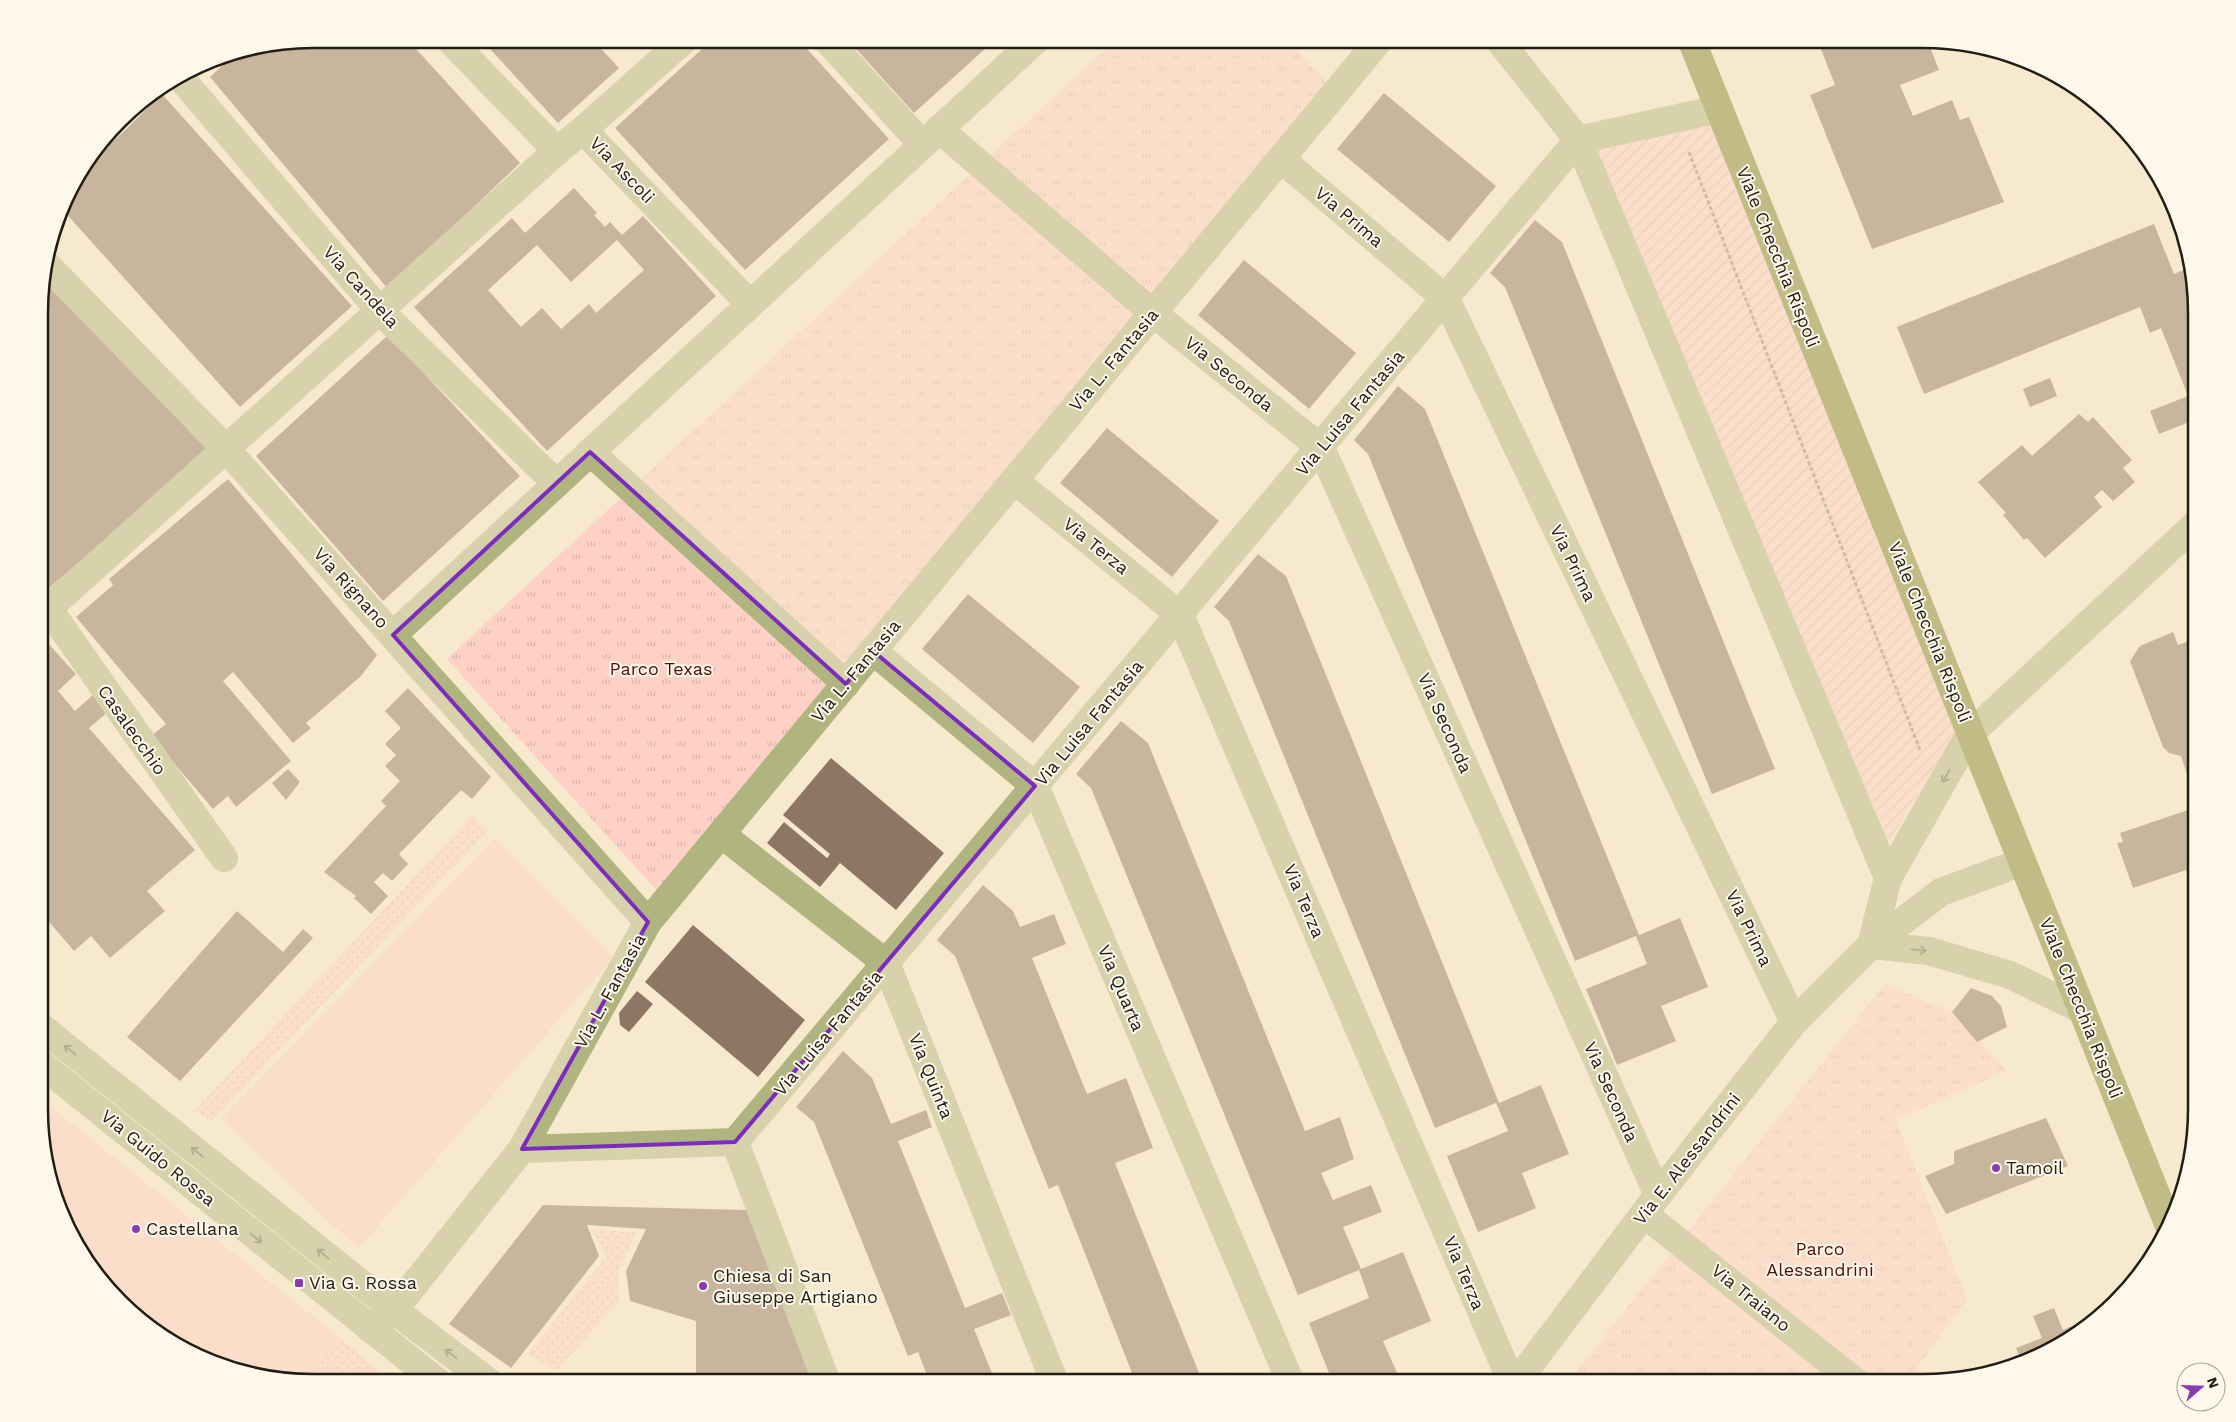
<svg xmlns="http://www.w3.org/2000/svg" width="2236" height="1422" viewBox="0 0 2236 1422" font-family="'Work Sans',sans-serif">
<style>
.grass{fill:url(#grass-dots)}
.park{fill:url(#park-tufts)}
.garden{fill:url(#garden-furrows)}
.pitch{fill:#fed1c6}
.building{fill:#8e7664;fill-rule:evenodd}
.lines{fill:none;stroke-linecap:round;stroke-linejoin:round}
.path{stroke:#938a76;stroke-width:3;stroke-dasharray:4 2.5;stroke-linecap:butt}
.minor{stroke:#b0b580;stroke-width:28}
.major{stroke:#7f8430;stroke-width:28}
.oneway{stroke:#686949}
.marked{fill:none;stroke:#7b2cbf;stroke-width:4;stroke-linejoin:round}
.poi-dot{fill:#8a3cad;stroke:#fdf7ec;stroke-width:2}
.labels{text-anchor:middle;stroke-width:4;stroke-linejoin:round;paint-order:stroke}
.street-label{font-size:18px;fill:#211d12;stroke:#fdf7ec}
.park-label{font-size:18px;fill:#540f02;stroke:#fdf7ec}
.poi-label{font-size:18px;fill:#211d12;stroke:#fdf7ec;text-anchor:start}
.rim{fill:none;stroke:#211d12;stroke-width:2.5}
</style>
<defs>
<pattern id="grass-dots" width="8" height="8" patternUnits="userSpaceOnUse" patternTransform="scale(1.25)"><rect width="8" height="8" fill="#fed1c6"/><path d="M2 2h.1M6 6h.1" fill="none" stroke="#d9b3a9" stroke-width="1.8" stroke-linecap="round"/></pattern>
<pattern id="park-tufts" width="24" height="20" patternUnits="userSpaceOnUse" patternTransform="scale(1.25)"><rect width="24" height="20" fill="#fed1c6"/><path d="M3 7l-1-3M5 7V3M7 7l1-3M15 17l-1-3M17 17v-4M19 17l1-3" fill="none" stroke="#d9b3a9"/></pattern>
<pattern id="garden-furrows" width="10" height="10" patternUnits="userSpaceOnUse" patternTransform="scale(1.25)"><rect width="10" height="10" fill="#fed1c6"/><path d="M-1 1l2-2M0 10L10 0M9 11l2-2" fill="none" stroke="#d9b3a9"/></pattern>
</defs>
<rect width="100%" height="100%" fill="#f7e9cd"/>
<g class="grass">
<polygon points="472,816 488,831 212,1121 194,1111"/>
<polygon points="592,1229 637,1232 618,1271 618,1303 556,1371 528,1353 606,1257"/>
<polygon points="339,1337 393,1383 302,1382"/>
</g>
<g class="park">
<polygon points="1116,39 1288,39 1336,93 666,901 447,659"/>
<polygon points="1885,984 1952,1012 2007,1071 1896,1120 1967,1299 1906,1383 1567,1383"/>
</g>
<polygon class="garden" points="1715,121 1958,729 1889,843 1594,146"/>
<g class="pitch">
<polygon points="494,838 614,957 358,1249 221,1119"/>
<polygon points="41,1099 339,1337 302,1382 242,1374 161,1337 85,1261 53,1197 41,1145"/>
</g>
<g class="building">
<polygon points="313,39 407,39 520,163 388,289 210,77 235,54"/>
<polygon points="481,39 592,39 619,68 558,123"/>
<polygon points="713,39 798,39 889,139 745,270 615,128"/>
<polygon points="847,39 996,39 914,113"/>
<polygon points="1817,39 1921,39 1925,47 1929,45 1939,70 1900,85 1913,116 1952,100 1960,120 1969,117 2004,202 1872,249 1810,95 1835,85"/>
<polygon points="1384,93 1496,186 1449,242 1337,149"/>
<polygon points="162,94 352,306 240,407 62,209 67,191 80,174"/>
<path d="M 574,188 L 597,213 L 594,215 L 605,227 L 610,222 L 622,235 L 643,216 L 716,296 L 547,451 L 414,307 L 512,218 L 525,233 ZM 617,240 L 644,270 L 596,313 L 589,304 L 561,329 L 542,308 L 521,327 L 488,290 L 537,245 L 571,282 Z"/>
<polygon points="1535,220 1562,242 1775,769 1712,794 1505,287 1490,273"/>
<polygon points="2154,224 2174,274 2192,266 2197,295 2197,419 2159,434 2150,411 2188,396 2161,328 2150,333 2140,307 1924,394 1897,327"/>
<polygon points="1244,260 1356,353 1309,409 1198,315"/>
<polygon points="41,278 210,449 48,589 41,582"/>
<polygon points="388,335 520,476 383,601 256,456"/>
<polygon points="2050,378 2057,396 2030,407 2023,389"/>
<polygon points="1398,386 1425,409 1639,935 1680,918 1708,987 1661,1006 1676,1041 1617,1065 1586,989 1647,964 1636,936 1575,961 1368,454 1354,440"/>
<polygon points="2079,414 2088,422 2093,417 2132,460 2123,468 2135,482 2113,501 2102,490 2094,497 2102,507 2045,558 2027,538 2024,540 2003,515 2006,513 1978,482 2022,445 2032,456"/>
<polygon points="1107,428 1219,521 1172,577 1060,483"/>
<polygon points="228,479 377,655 361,676 306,723 311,728 293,743 233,672 223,681 291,761 236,807 228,796 213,809 151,736 166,724 76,617 113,585 109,579"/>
<polygon points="1258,554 1286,576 1499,1103 1541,1085 1569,1154 1522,1173 1536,1208 1478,1232 1447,1156 1508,1131 1496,1103 1435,1128 1229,621 1214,607"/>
<polygon points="968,594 1080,687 1033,743 922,649"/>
<polygon points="2173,632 2178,645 2197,638 2196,801 2181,756 2169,753 2163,747 2130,661 2140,646"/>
<polygon points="45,640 76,674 58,691 75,711 94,694 108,712 89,728 195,850 147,891 165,911 110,958 91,936 74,951 45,917 41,921 41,643"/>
<polygon points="408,688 491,777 472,799 461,790 399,854 408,864 392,881 383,873 374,882 388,896 371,914 354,898 356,896 324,872 386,806 381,801 400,781 385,766 396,755 385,744 401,728 385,711"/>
<polygon points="1121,721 1148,743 1305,1131 1340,1117 1354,1159 1321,1173 1333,1200 1371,1185 1382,1212 1343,1227 1361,1269 1403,1252 1431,1321 1383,1341 1398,1375 1379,1383 1333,1383 1309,1323 1369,1298 1359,1270 1298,1295 1091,788 1076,774"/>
<polygon points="831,758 944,853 896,910 840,863 820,887 767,843 784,822 827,858 830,854 783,815"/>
<polygon points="288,769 300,782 286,800 272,783"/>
<polygon points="2197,807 2197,899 2186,870 2133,888 2117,843 2123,842 2120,833"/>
<polygon points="983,885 1013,911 1020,927 1054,914 1066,944 1032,958 1087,1094 1126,1078 1153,1148 1115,1163 1203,1383 1136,1383 1058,1185 1049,1189 955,956 937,940"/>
<polygon points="237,911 283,952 303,929 313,938 180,1081 127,1037"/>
<polygon points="693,925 805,1020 758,1077 645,982"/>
<polygon points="1971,988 1992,996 2001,1006 2007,1027 1977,1042 1952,1012"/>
<polygon points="637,991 653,1004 629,1032 620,1025 619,1013"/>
<polygon points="843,1051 872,1078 891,1124 926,1110 932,1127 898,1141 965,1308 1002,1293 1011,1315 974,1329 996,1383 930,1383 918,1352 908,1356 814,1122 796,1107"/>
<polygon points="2046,1118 2068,1166 1946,1214 1925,1176 1954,1164 1954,1151"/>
<polygon points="543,1205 747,1210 815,1383 696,1383 696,1321 630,1301 626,1271 646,1229 587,1225 599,1256 511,1368 449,1324"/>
<polygon points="2054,1308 2063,1330 2090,1318 2092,1322 2060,1347 2022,1363 2016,1348 2042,1338 2033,1316"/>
<polygon points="1230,1372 1234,1383 1203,1383"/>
<polygon points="1037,1377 1039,1383 1021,1383"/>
</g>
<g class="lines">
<polyline class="path" points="1689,152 1920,750"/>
<g class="minor">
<polyline points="449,39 557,151 583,130 750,304"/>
<polyline points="826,39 923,145"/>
<polyline points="1498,39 1578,140 1719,109"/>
<polyline points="180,77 380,311 556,483"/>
<polyline points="939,129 1153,313 1321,448 1658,1195"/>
<polyline points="583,130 685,39"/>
<polyline points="1281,159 1446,299 1794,1022"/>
<polyline points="45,263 226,449 648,922"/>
<polyline points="590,452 846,684"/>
<polyline points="1014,480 1180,615 1512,1383"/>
<polyline points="41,602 48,608 224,858"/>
<polyline points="41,615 557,151"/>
<polyline points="393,635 1037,39"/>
<polyline points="873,651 1035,786 1291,1383"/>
<polyline points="721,834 886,963 1055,1383"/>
<polyline points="1871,945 1888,878 1970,734 2197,523"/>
<polyline points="1871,945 1929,951 2010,975 2082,1010"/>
<polyline points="41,1027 394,1310 490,1383"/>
<polyline points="41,1064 439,1383"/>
<polyline points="735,1142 827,1383"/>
<polyline points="522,1149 735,1142 1578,140 1888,878"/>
<polyline points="1644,1214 1857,1383"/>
<polyline points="370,1329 394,1310 522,1149 648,922 1380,39"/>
<polyline points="1516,1383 1658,1195 1794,1022 1871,945 1941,892 2022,862"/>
</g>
<polyline class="major" points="1691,39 2169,1226"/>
</g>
<defs><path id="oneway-shaft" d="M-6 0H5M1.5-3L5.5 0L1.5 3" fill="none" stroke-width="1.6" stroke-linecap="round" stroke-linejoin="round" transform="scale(1.25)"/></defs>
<g class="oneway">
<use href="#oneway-shaft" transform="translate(1946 776) rotate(120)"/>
<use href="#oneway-shaft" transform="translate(1919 950) rotate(6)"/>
<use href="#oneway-shaft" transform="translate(70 1050) rotate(-141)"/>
<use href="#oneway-shaft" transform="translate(197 1152) rotate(-141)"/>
<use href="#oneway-shaft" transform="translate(256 1238) rotate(39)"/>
<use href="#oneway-shaft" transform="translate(323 1254) rotate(-141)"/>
<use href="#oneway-shaft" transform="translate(451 1354) rotate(-143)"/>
</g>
<path d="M0 0H2236V1422H0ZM 590,452 L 846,684 L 873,651 L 1035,786 L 735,1142 L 522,1149 L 648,922 L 393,635 Z" fill="#f7e9cd" fill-opacity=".55" fill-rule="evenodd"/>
<path class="marked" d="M 590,452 L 846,684 L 873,651 L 1035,786 L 735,1142 L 522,1149 L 648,922 L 393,635 Z"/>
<g class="poi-dot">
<circle cx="1996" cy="1168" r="5"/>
<circle cx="136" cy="1229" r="5"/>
<rect x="294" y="1278" width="10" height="10" rx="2.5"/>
<circle cx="703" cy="1286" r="5"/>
</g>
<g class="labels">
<g class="street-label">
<text transform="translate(622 170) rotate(46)" y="6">Via Ascoli</text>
<text transform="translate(1349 217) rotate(40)" y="6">Via Prima</text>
<text transform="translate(1778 257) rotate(68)" y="6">Viale Checchia Rispoli</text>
<text transform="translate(361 287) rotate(48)" y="6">Via Candela</text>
<text transform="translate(1114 360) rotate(-50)" y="6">Via L. Fantasia</text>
<text transform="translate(1229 374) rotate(39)" y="6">Via Seconda</text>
<text transform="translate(1350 413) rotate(-50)" y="6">Via Luisa Fantasia</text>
<text transform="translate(1096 546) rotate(39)" y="6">Via Terza</text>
<text transform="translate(1573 563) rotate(64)" y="6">Via Prima</text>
<text transform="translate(351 588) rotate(48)" y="6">Via Rignano</text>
<text transform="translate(1930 632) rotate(68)" y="6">Viale Checchia Rispoli</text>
<text transform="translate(856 671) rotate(-50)" y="6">Via L. Fantasia</text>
<text transform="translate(1089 723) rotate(-50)" y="6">Via Luisa Fantasia</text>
<text transform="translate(1445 723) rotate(66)" y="6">Via Seconda</text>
<text transform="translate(132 730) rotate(55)" y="6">Casalecchio</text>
<text transform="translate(1304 901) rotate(67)" y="6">Via Terza</text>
<text transform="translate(1749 928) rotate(64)" y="6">Via Prima</text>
<text transform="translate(1121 988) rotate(67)" y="6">Via Quarta</text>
<text transform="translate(610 991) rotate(-61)" y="6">Via L. Fantasia</text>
<text transform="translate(2081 1008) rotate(68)" y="6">Viale Checchia Rispoli</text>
<text transform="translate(828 1033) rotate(-50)" y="6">Via Luisa Fantasia</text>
<text transform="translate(931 1076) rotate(68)" y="6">Via Quinta</text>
<text transform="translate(1611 1092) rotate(66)" y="6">Via Seconda</text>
<text transform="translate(158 1158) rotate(39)" y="6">Via Guido Rossa</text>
<text transform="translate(1687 1159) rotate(-52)" y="6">Via E. Alessandrini</text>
<text transform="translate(1464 1273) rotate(67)" y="6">Via Terza</text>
<text transform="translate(1751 1298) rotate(39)" y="6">Via Traiano</text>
</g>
<g class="park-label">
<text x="661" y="675">Parco Texas</text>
<text x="1820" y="1255">Parco<tspan x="1820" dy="21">Alessandrini</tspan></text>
</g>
<g class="poi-label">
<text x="2006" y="1174">Tamoil</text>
<text x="146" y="1235">Castellana</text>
<text x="713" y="1282">Chiesa di San<tspan x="713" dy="21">Giuseppe Artigiano</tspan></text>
<text x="309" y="1289">Via G. Rossa</text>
</g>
</g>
<path d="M0 0H2236V1422H0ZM313 48H1923A265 265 0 0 1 2188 313V1109A265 265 0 0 1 1923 1374H313A265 265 0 0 1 48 1109V313A265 265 0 0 1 313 48Z" fill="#fdf7ec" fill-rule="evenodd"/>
<path class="rim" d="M313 48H1923A265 265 0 0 1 2188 313V1109A265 265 0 0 1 1923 1374H313A265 265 0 0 1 48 1109V313A265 265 0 0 1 313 48Z"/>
<g transform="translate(2201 1387) rotate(70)"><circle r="24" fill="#fdf7ec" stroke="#a5a095"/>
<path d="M0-4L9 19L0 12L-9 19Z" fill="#8a3cad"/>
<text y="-8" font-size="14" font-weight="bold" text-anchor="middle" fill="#211d12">N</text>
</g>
</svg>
